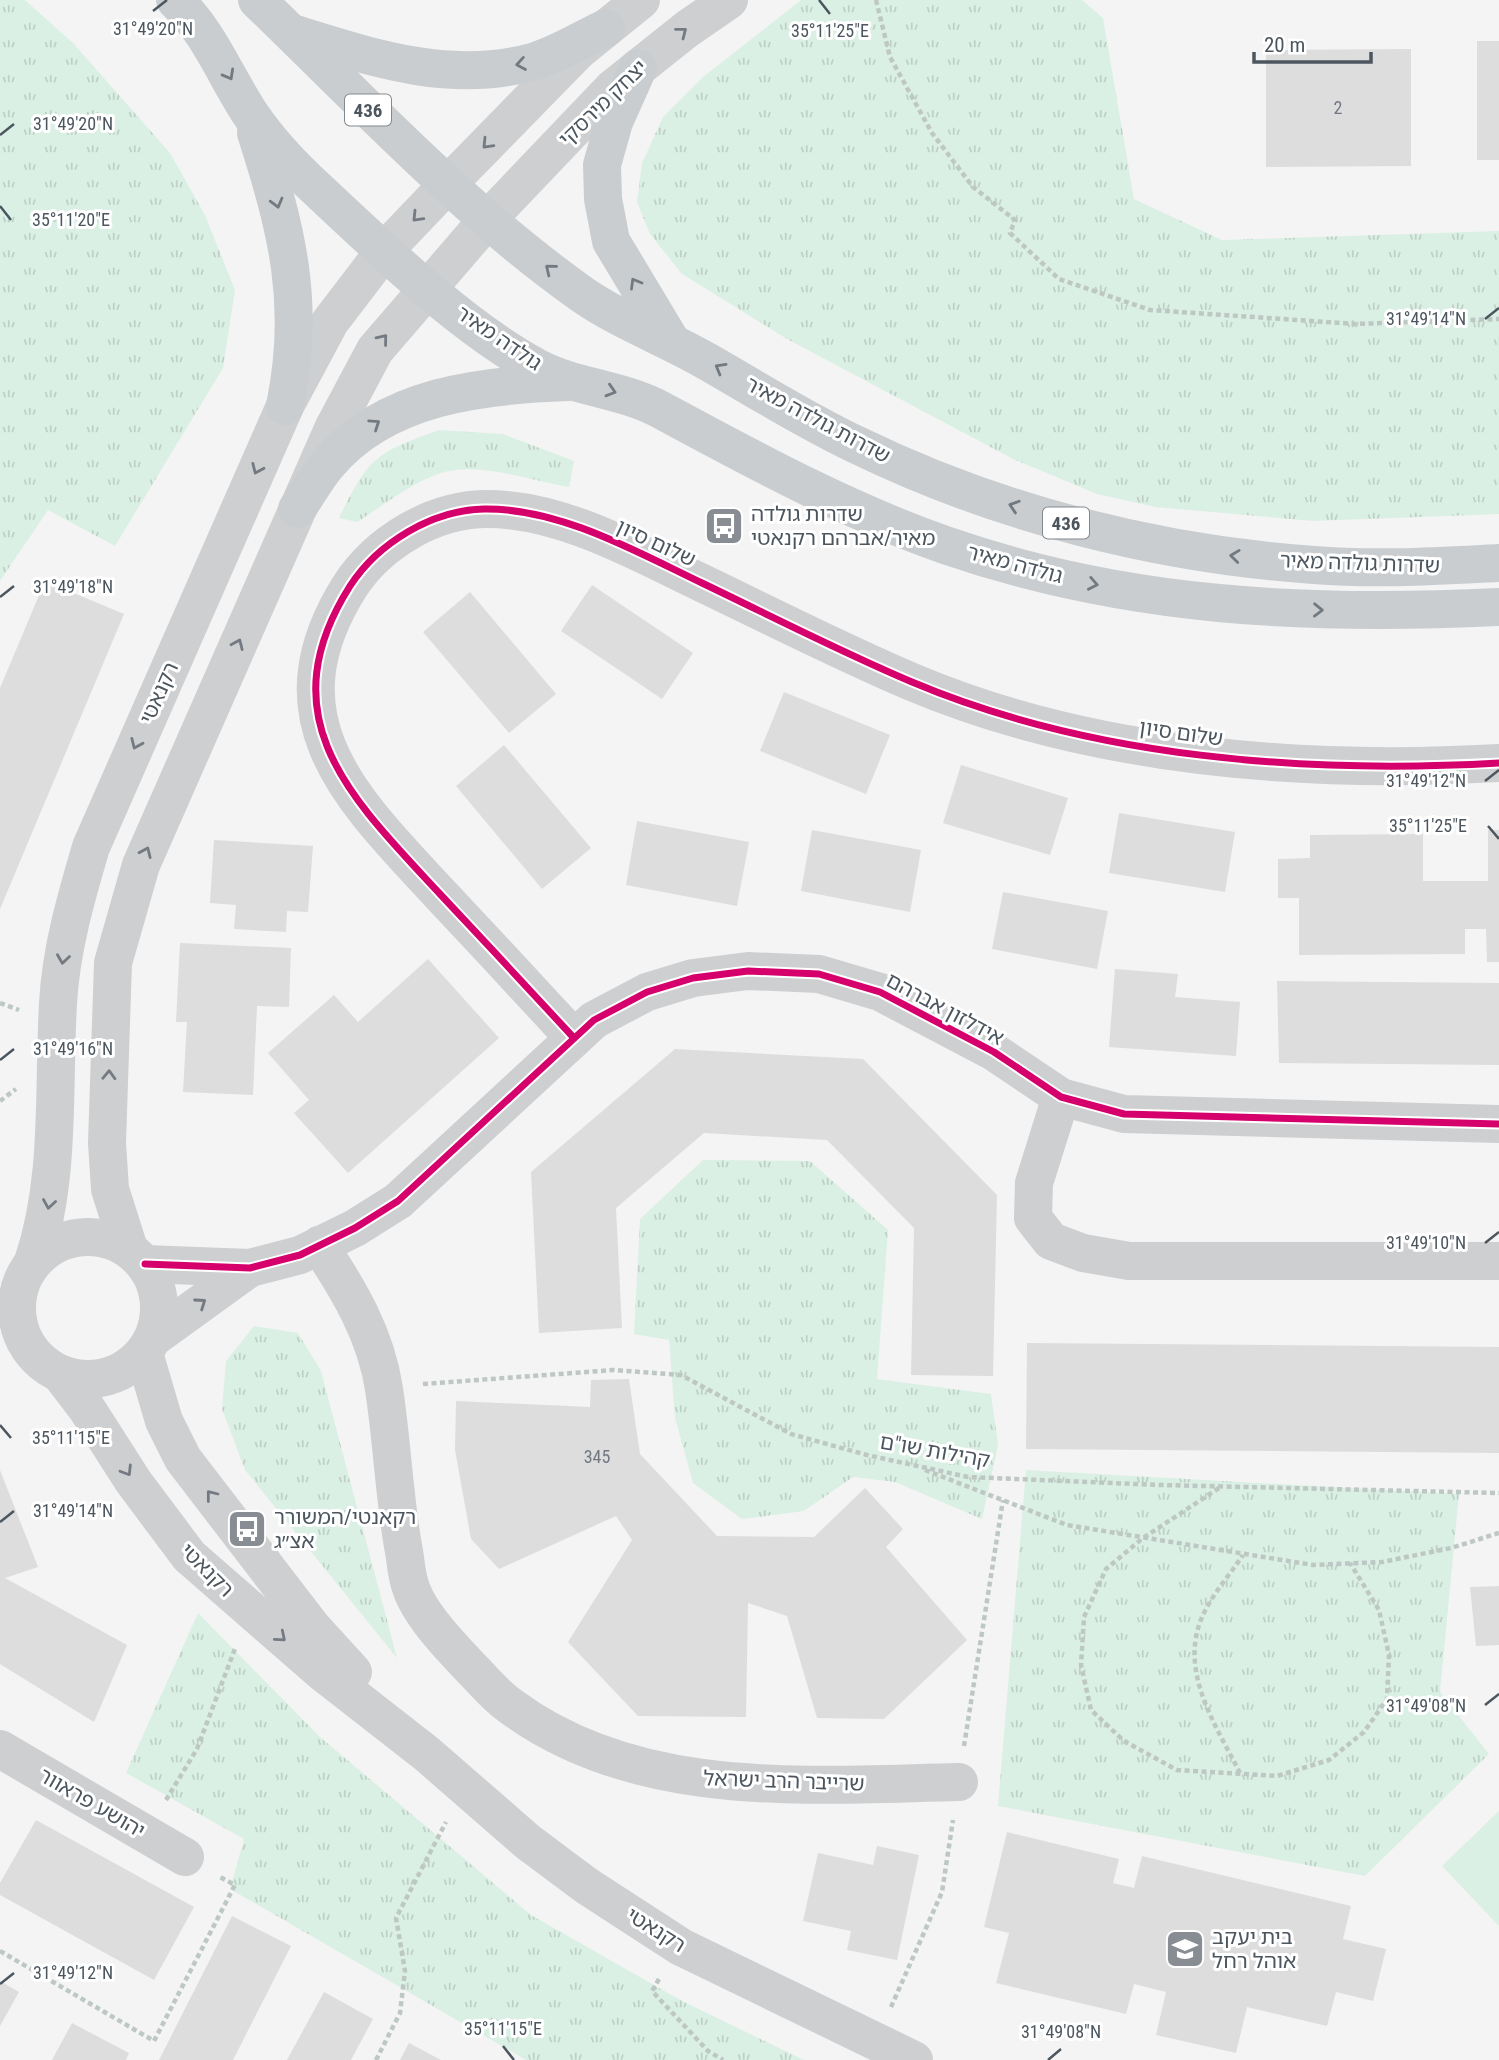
<svg xmlns="http://www.w3.org/2000/svg" width="1499" height="2060" viewBox="0 0 1499 2060" font-family="'Roboto Condensed','Noto Sans Hebrew',sans-serif">
<style>
.grass{fill:url(#grass-tufts)}
.pitch{fill:#dbf0e4}
.building{fill:#ddddde}
.lines{fill:none;stroke-linecap:round;stroke-linejoin:round}
.path{stroke:#bdc7c4;stroke-width:4.5;stroke-dasharray:5 3.5;stroke-linecap:butt}
.minor{stroke:#cecfd1;stroke-width:38}
.major{stroke:#cacdcf;stroke-width:38}
.cycleway-casing{stroke:#fff;stroke-width:11}
.cycleway{stroke:#d6006c;stroke-width:7}
.oneway{stroke:#737a81}
.oneway2{stroke:#727a81}
.ticks{fill:none;stroke:#4c565f;stroke-width:2.5}
.labels{text-anchor:middle;stroke-width:6;stroke-linejoin:round;paint-order:stroke}
.number-label{font-size:18px;fill:#717880}
.shield{fill:#fff;stroke:#82898f;stroke-width:2}
.shield-label{font-size:19px;font-weight:bold;fill:#4c565f}
.street-label{font-size:21px;fill:#4c565f;stroke:#fff}
.poi-label{font-size:21px;fill:#4c565f;stroke:#fff;text-anchor:start}
.ticks-label{font-size:18px;text-anchor:middle;fill:#4c565f;stroke:#fff;stroke-width:6;stroke-linejoin:round;paint-order:stroke}
</style>
<defs>
<pattern id="grass-tufts" width="24" height="20" patternUnits="userSpaceOnUse" patternTransform="scale(1.75)"><rect width="24" height="20" fill="#dbf0e4"/><path d="M3 7l-1-3M5 7V3M7 7l1-3M15 17l-1-3M17 17v-4M19 17l1-3" fill="none" stroke="#bed0c6"/></pattern>
</defs>
<rect width="100%" height="100%" fill="#f4f4f4"/>
<g class="grass">
<polygon points="0,0 25,0 73,43 170,153 205,215 235,290 223,368 115,546 48,510 0,581"/>
<polygon points="801,0 1082,0 1103,18 1134,199 1222,240 1499,231 1499,514 1313,521 1155,507 1097,494 1013,459 787,339 682,274 650,234 637,202 642,163 663,117 703,77"/>
<path d="M 439,430 L 503,434 L 574,461 L 569,487 C 530,481 480,461 441,473 C 411,483 384,505 357,522 L 339,518 C 369,457 375,453 439,430 Z"/>
<polygon points="703,1160 810,1161 888,1230 877,1379 991,1394 998,1445 982,1519 895,1482 853,1477 804,1511 742,1519 693,1483 675,1418 669,1340 634,1334 640,1219"/>
<polygon points="254,1326 298,1333 321,1371 397,1658 245,1470 222,1409 226,1361"/>
<polygon points="1026,1470 1459,1494 1440,1692 1489,1754 1365,1876 998,1806"/>
<polygon points="198,1613 320,1737 531,1915 682,2001 804,2060 526,2060 230,1889 244,1839 126,1773"/>
</g>
<polygon class="pitch" points="1499,1811 1499,1926 1442,1866"/>
<g class="building">
<rect x="1477" y="41" width="22" height="119"/>
<polygon points="1411,49 1411,166 1266,167 1266,50"/>
<polygon points="45,581 124,614 0,909 0,688"/>
<polygon points="592,585 693,653 662,699 561,631"/>
<polygon points="470,592 556,694 509,733 423,632"/>
<polygon points="784,692 890,735 866,794 760,751"/>
<polygon points="504,745 591,848 542,889 456,786"/>
<polygon points="961,765 1068,798 1050,855 943,823"/>
<polygon points="1119,813 1235,832 1225,892 1109,873"/>
<polygon points="637,821 749,842 737,906 626,885"/>
<polygon points="812,830 921,850 910,912 801,891"/>
<polygon points="1488,830 1499,830 1499,962 1487,962 1486,929 1465,929 1465,954 1299,955 1299,898 1278,898 1278,859 1310,858 1310,835 1423,834 1423,881 1488,881"/>
<polygon points="214,840 313,846 308,912 287,911 286,932 234,929 236,905 210,903"/>
<polygon points="1003,892 1108,911 1097,969 992,949"/>
<polygon points="180,943 291,948 289,1007 257,1006 253,1095 183,1092 187,1022 176,1022"/>
<polygon points="428,959 499,1038 348,1173 294,1113 309,1100 268,1053 334,995 358,1022"/>
<polygon points="1115,969 1178,974 1175,997 1240,1002 1236,1056 1109,1047"/>
<polygon points="1277,981 1499,983 1499,1065 1279,1063"/>
<polygon points="675,1049 863,1059 997,1195 993,1376 911,1375 914,1228 827,1140 704,1133 616,1208 622,1328 539,1333 531,1172"/>
<polygon points="1027,1343 1499,1347 1499,1453 1026,1449"/>
<polygon points="629,1379 640,1454 717,1536 814,1537 865,1488 903,1529 886,1547 967,1640 884,1719 817,1718 787,1616 748,1603 746,1717 638,1716 568,1642 632,1540 616,1516 499,1569 471,1539 455,1450 456,1401 590,1407 591,1380"/>
<polygon points="0,1470 38,1567 5,1578 127,1645 94,1722 0,1664"/>
<polygon points="1499,1586 1499,1645 1476,1646 1470,1587"/>
<polygon points="36,1820 194,1907 154,1980 0,1895 0,1883"/>
<polygon points="1007,1832 1119,1859 1113,1883 1134,1888 1142,1856 1351,1906 1343,1939 1386,1949 1373,2001 1336,1992 1327,2026 1247,2007 1236,2053 1156,2035 1166,1992 1134,1984 1126,2014 996,1983 1009,1933 984,1927"/>
<polygon points="877,1846 919,1855 897,1960 847,1950 851,1931 803,1921 818,1853 873,1865"/>
<polygon points="232,1916 291,1946 233,2060 159,2060"/>
<polygon points="0,1981 19,1992 0,2026"/>
<polygon points="324,1992 373,2019 351,2060 287,2060"/>
<polygon points="72,2023 129,2053 126,2060 52,2060"/>
<polygon points="409,2043 441,2060 400,2060"/>
</g>
<g class="lines">
<g class="path">
<polyline points="876,0 890,57 932,133 973,187 1015,220 1010,233 1059,279 1150,310 1356,324 1499,319"/>
<polyline points="0,1003 19,1010"/>
<polyline points="0,1101 16,1089"/>
<polyline points="423,1384 613,1370 681,1375 791,1434 867,1455 968,1477 1160,1485 1499,1493"/>
<polyline points="925,1470 1067,1525 1313,1565 1382,1562 1451,1548 1499,1533"/>
<polyline points="1219,1488 1143,1538 1106,1569 1084,1617 1081,1665 1091,1710 1124,1741 1177,1770 1277,1776 1329,1760 1364,1732 1387,1699 1389,1655 1379,1610 1350,1563"/>
<polyline points="964,1746 1003,1500"/>
<path d="M 1240,1773 C 1214,1722 1175,1666 1206,1609 C 1216,1590 1231,1573 1243,1555"/>
<polyline points="166,1800 197,1749 236,1646"/>
<polyline points="0,1951 154,2041 235,1885 218,1876"/>
<polyline points="659,1979 652,1991 708,2051 723,2060"/>
<polyline points="891,2007 942,1892 953,1820"/>
<polyline points="376,2060 400,2013 405,1971 396,1918 446,1822"/>
</g>
<g class="minor">
<path d="M 574,1038 C 529,989 485,942 440,894 C 352,799 266,719 350,586 C 378,543 432,510 484,509 C 560,508 635,551 702,583 C 771,616 841,652 912,682 C 1092,758 1306,774 1499,763"/>
<polyline points="1061,1097 1034,1183 1033,1218 1051,1241 1083,1253 1129,1261 1499,1261"/>
<circle cx="88" cy="1308" r="71"/>
<path d="M 319,1245 C 349,1290 376,1335 384,1389 C 392,1441 394,1494 403,1546 C 406,1560 406,1575 411,1588 C 420,1615 451,1647 471,1668 C 483,1680 495,1695 509,1705 C 637,1801 808,1785 959,1782"/>
<polyline points="129,1249 110,1189 107,1143 113,963 141,865 333,429 375,350 488,219 613,88 687,29 729,0"/>
<path d="M 33,1262 C 61,1178 53,1091 58,1003 C 61,949 76,898 91,847 L 285,406 L 330,322 L 385,250 L 448,184 L 578,51 L 641,0"/>
<polyline points="145,1264 250,1268 300,1255 355,1228 398,1201 594,1020 647,992 693,978 748,971 819,974 880,992 994,1052 1061,1097 1124,1114 1499,1124"/>
<polyline points="153,1338 250,1268"/>
<polyline points="144,1353 164,1421 183,1459 312,1627 353,1672"/>
<polyline points="61,1375 87,1409 133,1481 189,1556 322,1672 427,1754 528,1842 587,1886 681,1947 914,2060"/>
<polyline points="0,1749 185,1857"/>
</g>
<g class="major">
<path d="M 175,0 C 210,33 225,76 251,115 C 270,143 293,167 317,189 C 379,247 464,329 538,368 C 577,388 622,389 661,410 C 754,460 845,510 945,545 C 1127,608 1309,616 1499,607"/>
<path d="M 257,0 C 362,101 463,210 583,295 C 622,322 667,338 708,362 C 757,390 806,421 857,445 C 999,514 1157,554 1314,565 C 1376,570 1438,566 1499,563"/>
<path d="M 295,34 C 373,58 450,84 532,62 C 557,55 582,39 606,28"/>
<polyline points="638,68 614,122 602,165 603,199 611,241 671,341"/>
<path d="M 256,133 C 287,230 306,304 285,406"/>
<path d="M 297,509 C 307,495 316,478 327,465 C 385,395 483,385 568,382"/>
</g>
<g class="cycleway-casing">
<g id="cycleway">
<path d="M 574,1038 C 529,989 485,942 440,894 C 352,799 266,719 350,586 C 378,543 432,510 484,509 C 560,508 635,551 702,583 C 771,616 841,652 912,682 C 1092,758 1306,774 1499,763"/>
<polyline points="145,1264 250,1268 300,1255 355,1228 398,1201 594,1020 647,992 693,978 748,971 819,974 880,992 994,1052 1061,1097 1124,1114 1499,1124"/>
</g>
</g>
<use href="#cycleway" class="cycleway"/>
</g>
<defs><path id="oneway-chevron" d="M-2-3.5L2.5 0L-2 3.5" fill="none" stroke-width="1.6" stroke-linecap="round" stroke-linejoin="round" transform="scale(1.75)"/></defs>
<g class="oneway">
<use href="#oneway-chevron" transform="translate(682 32) rotate(-38)"/>
<use href="#oneway-chevron" transform="translate(487 144) rotate(134)"/>
<use href="#oneway-chevron" transform="translate(417 217) rotate(134)"/>
<use href="#oneway-chevron" transform="translate(383 339) rotate(-51)"/>
<use href="#oneway-chevron" transform="translate(257 469) rotate(114)"/>
<use href="#oneway-chevron" transform="translate(238 644) rotate(-66)"/>
<use href="#oneway-chevron" transform="translate(136 744) rotate(114)"/>
<use href="#oneway-chevron" transform="translate(146 852) rotate(-66)"/>
<use href="#oneway-chevron" transform="translate(63 959) rotate(98)"/>
<use href="#oneway-chevron" transform="translate(109 1075) rotate(-88)"/>
<use href="#oneway-chevron" transform="translate(49 1204) rotate(99)"/>
<use href="#oneway-chevron" transform="translate(201 1303) rotate(-35)"/>
<use href="#oneway-chevron" transform="translate(127 1471) rotate(58)"/>
<use href="#oneway-chevron" transform="translate(211 1495) rotate(-128)"/>
<use href="#oneway-chevron" transform="translate(281 1637) rotate(40)"/>
</g>
<g class="oneway2">
<use href="#oneway-chevron" transform="translate(521 64) rotate(170)"/>
<use href="#oneway-chevron" transform="translate(229 75) rotate(61)"/>
<use href="#oneway-chevron" transform="translate(277 203) rotate(75)"/>
<use href="#oneway-chevron" transform="translate(550 269) rotate(-141)"/>
<use href="#oneway-chevron" transform="translate(635 283) rotate(-120)"/>
<use href="#oneway-chevron" transform="translate(720 368) rotate(-150)"/>
<use href="#oneway-chevron" transform="translate(611 391) rotate(17)"/>
<use href="#oneway-chevron" transform="translate(375 424) rotate(-34)"/>
<use href="#oneway-chevron" transform="translate(1014 506) rotate(-162)"/>
<use href="#oneway-chevron" transform="translate(1235 556) rotate(-173)"/>
<use href="#oneway-chevron" transform="translate(1093 584) rotate(11)"/>
<use href="#oneway-chevron" transform="translate(1318 610) rotate(1)"/>
</g>
<path class="ticks" d="M 819,0 L 830,14M 153,11 L 167,0M 0,135 L 14,124M 0,206 L 11,220M 1485,319 L 1499,308M 0,597 L 14,586M 1485,781 L 1499,770M 1488,826 L 1499,839M 0,1060 L 14,1049M 1485,1243 L 1499,1232M 0,1425 L 11,1438M 0,1522 L 14,1511M 1485,1705 L 1499,1694M 0,1984 L 14,1973M 503,2046 L 514,2060M 1048,2060 L 1061,2049"/>
<defs>
<g id="bus-square" transform="scale(2.0125)"><rect x="-9" y="-9" width="18" height="18" rx="4" fill="#878d93" stroke="#fff"/><path d="M-5-6H5V4H4V6H2V4H-2V6H-4V4H-5ZM-3.5-4V0h7V-4ZM-3.5 1.2v1.5H-2V1.2ZM2 1.2v1.5H3.5V1.2Z" fill="#fff"/></g>
<g id="school-square" transform="scale(2.0125)"><rect x="-9" y="-9" width="18" height="18" rx="4" fill="#878d93" stroke="#fff"/><path d="M0-5L7-2L0 1L-7-2ZM-4 1L0 2.5L4 1V4Q0 6-4 4Z" fill="#fff"/></g>
</defs>
<g fill-rule="evenodd">
<use href="#bus-square" x="724" y="526"/>
<use href="#bus-square" x="247" y="1529"/>
<use href="#school-square" x="1185" y="1949"/>
</g>
<g class="labels">
<g class="number-label">
<text x="1338" y="114">2</text>
<text x="597" y="1463">345</text>
</g>
<g class="shield">
<rect x="345" y="94.5" width="46" height="31" rx="5"/>
<rect x="1043" y="507.5" width="46" height="31" rx="5"/>
</g>
<g class="shield-label">
<text x="368" y="117">436</text>
<text x="1066" y="530">436</text>
</g>
<g class="street-label">
<text transform="translate(603 103) rotate(-44)" y="7">יצחק מירסקי</text>
<text transform="translate(499 338) rotate(34)" y="7">גולדה מאיר</text>
<text transform="translate(818 420) rotate(28)" y="7">שדרות גולדה מאיר</text>
<text transform="translate(656 543) rotate(25)" y="7">שלום סיון</text>
<text transform="translate(1360 563) rotate(2)" y="7">שדרות גולדה מאיר</text>
<text transform="translate(1015 564) rotate(15)" y="7">גולדה מאיר</text>
<text transform="translate(159 693) rotate(-66)" y="7">רקנאטי</text>
<text transform="translate(1181 733) rotate(8)" y="7">שלום סיון</text>
<text transform="translate(945 1009) rotate(28)" y="7">אידלזון אברהם</text>
<text transform="translate(935 1451) rotate(10)" y="7">קהילות שו"ם</text>
<text transform="translate(207 1570) rotate(45)" y="7">רקנאטי</text>
<text transform="translate(784 1781) rotate(2)" y="7">שרייבר הרב ישראל</text>
<text transform="translate(92 1803) rotate(30)" y="7">יהושע פראוור</text>
<text transform="translate(656 1930) rotate(32)" y="7">רקנאטי</text>
</g>
<g class="poi-label">
<text x="751" y="521">שדרות גולדה<tspan x="751" dy="24">מאיר/אברהם רקנאטי</tspan></text>
<text x="274" y="1524">רקאנטי/המשורר<tspan x="274" dy="24">אצ״ג</tspan></text>
<text x="1212" y="1944">בית יעקב<tspan x="1212" dy="24">אוהל רחל</tspan></text>
</g>
</g>
<g class="ticks-label">
<text x="153" y="35">31°49'20"N</text>
<text x="830" y="37">35°11'25"E</text>
<text x="73" y="130">31°49'20"N</text>
<text x="71" y="226">35°11'20"E</text>
<text x="1426" y="325">31°49'14"N</text>
<text x="73" y="593">31°49'18"N</text>
<text x="1426" y="787">31°49'12"N</text>
<text x="1428" y="832">35°11'25"E</text>
<text x="73" y="1055">31°49'16"N</text>
<text x="1426" y="1249">31°49'10"N</text>
<text x="71" y="1444">35°11'15"E</text>
<text x="73" y="1517">31°49'14"N</text>
<text x="1426" y="1712">31°49'08"N</text>
<text x="73" y="1979">31°49'12"N</text>
<text x="503" y="2035">35°11'15"E</text>
<text x="1061" y="2038">31°49'08"N</text>
</g>
<path d="M1254 52v10h117v-10" fill="none" stroke="#4c565f" stroke-width="3.5"/>
<text x="1264" y="52" font-size="21" fill="#4c565f" stroke="#ffffff" stroke-width="5" paint-order="stroke">20 m</text>
</svg>
